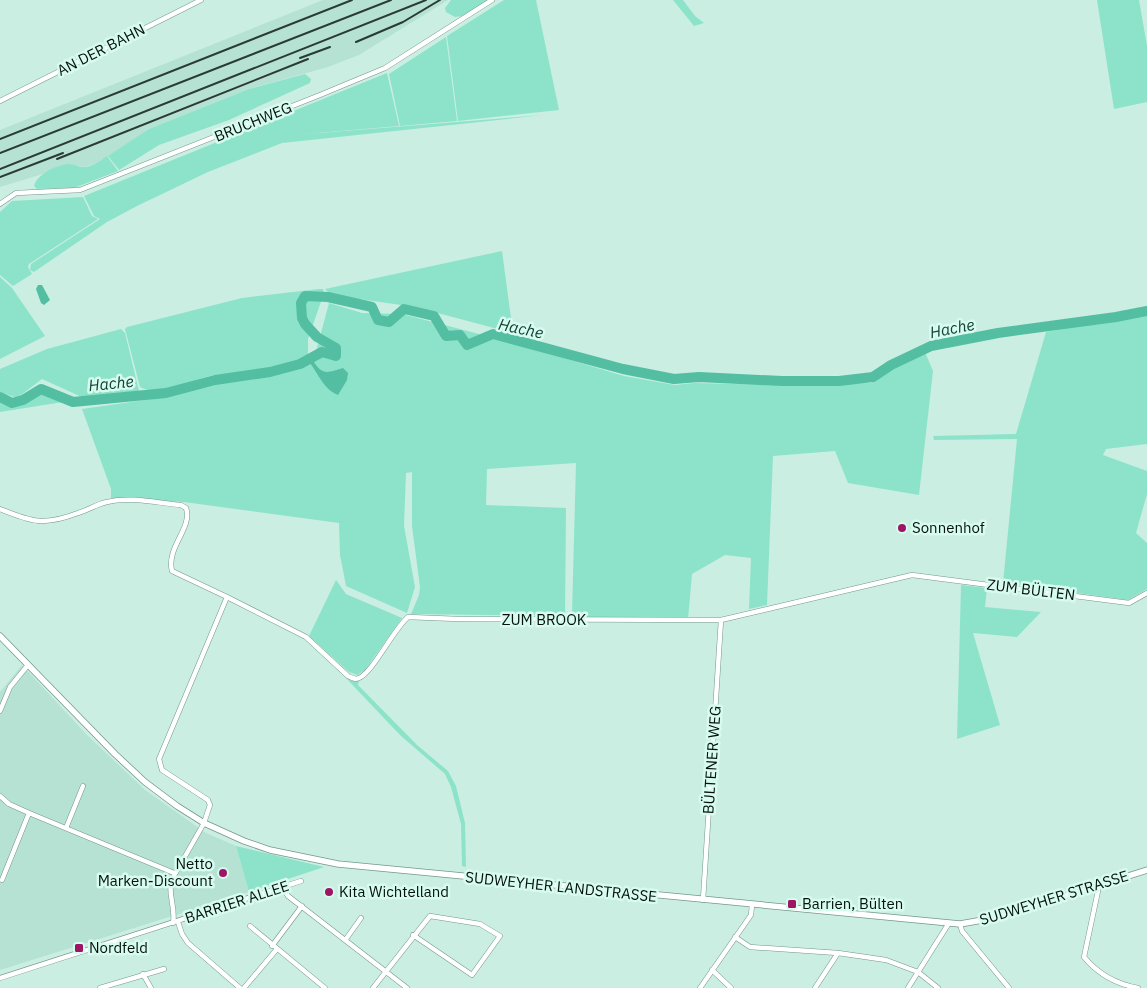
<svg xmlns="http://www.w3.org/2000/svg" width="1147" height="988" viewBox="0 0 1147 988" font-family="'IBM Plex Sans',sans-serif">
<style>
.built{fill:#b5e2d3}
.green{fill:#8de3c9}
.water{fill:#53bea1}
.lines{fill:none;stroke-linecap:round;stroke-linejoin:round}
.river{stroke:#53bea1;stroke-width:10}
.street-casing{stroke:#75978c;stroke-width:5.5}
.secondary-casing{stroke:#75978c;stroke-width:7}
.street{stroke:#fff;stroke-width:4.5}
.secondary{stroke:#fff;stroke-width:5.5}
.rail{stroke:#2a3a35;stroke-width:2}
.poi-dot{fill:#9e1563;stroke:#d7fbef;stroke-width:2}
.labels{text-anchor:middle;stroke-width:5;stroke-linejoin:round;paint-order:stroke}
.street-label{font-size:15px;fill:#05110d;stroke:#d7fbef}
.poi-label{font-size:15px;fill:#05110d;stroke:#d7fbef;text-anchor:start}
.water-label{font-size:16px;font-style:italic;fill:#134236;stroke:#d7fbef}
</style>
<rect width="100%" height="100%" fill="#caeee2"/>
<g class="built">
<polygon points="323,0 448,0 359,55 328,67 249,89 149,129 118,151 94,164 83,167 71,164 59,166 46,173 0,187 0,130"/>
<polygon points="22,665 86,734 145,790 206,833 236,846 249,892 0,970 0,692"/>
</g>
<g class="green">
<polygon points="451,0 488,0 463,16 455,17 446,12 445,8"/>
<polygon points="504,0 536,0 559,110 458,121 447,36"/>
<polygon points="673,0 683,0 695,16 704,23 694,26"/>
<polygon points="1097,0 1139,0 1147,46 1147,102 1114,109"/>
<polygon points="446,37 457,121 400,126 389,74"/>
<polygon points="387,73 399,126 293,135 544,115 282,143 208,172 137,206 107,222 34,272 30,270 31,264 100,219 94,216 84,196"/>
<polygon points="305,74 311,79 310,83 229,120 159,145 119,170 108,156 149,129 249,89"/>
<path d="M 107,156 L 118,171 L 74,188 L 37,189 L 34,186 C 37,174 58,164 70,164 C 75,164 80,168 85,167 C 93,166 100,161 107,156 Z"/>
<polygon points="83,197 92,216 98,219 29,264 28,267 32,274 13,286 0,275 0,212 12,201"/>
<polygon points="502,251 513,333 415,307 338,296 330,294 325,289"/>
<polygon points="0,277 12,288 45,336 0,359"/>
<path d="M 319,289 L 323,289 L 324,293 L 308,339 L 308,355 C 295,374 237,371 215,375 C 197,378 155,397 140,387 L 125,329 L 127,327 L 242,298 Z"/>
<polygon points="329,303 362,313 402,314 514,343 624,376 675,385 694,383 780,385 871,383 892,368 925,352 933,371 919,495 848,483 835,451 773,456 767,605 749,609 751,558 725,555 692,574 688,619 574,617 572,614 576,463 487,469 486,505 566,508 565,616 411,614 419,595 420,587 412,526 412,472 406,473 404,526 415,587 407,613 346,586 340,555 339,523 184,502 111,498 111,489 82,409 166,397 214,384 271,376 300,367 314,359"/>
<polygon points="1147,313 1147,444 1106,449 1103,455 1147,471 1147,494 1136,533 1147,543 1147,589 1128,600 1003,583 1017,439 934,440 933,436 1016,434 1046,332"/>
<polygon points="121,329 125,333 139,391 84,398 42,379 17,398 0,392 0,369 47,349"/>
<path d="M 42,393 L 63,402 L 0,412 L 0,401 C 19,412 25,403 42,393 Z"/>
<polygon points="336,580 346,594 402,618 365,670 357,675 349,672 309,636"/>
<polygon points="961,585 987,588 985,607 1041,612 1017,637 973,633 1000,725 957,739"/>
<polygon points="345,677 351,681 359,681 358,685 417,745 448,771 456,786 465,823 466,867 462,866 461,824 451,787 445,774 400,735"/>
<polygon points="236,846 324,867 249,892"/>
</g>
<g class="water">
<polygon points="38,285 42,285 50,300 44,305 41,303 36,289"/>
<path d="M 311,357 C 321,375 325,374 343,368 L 348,373 L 347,380 L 338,395 C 323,389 319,374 309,362 L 300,364 Z"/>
</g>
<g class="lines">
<polyline class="river" points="0,397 12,403 23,400 41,389 73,402 166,393 215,380 270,372 300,364 322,352 336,356 336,348 317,337 305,324 302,318 301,303 305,296 328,297 372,307 378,320 389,322 404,309 434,316 446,336 460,335 467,345 493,334 623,369 674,379 699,377 782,381 839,381 873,377 891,365 931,346 998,333 1116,317 1147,311"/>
<g class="street-casing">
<g id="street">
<polyline points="0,101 201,0"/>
<polyline points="0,204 16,193 80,190 320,95 385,68 492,0"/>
<path d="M 0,509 C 32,522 44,526 78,513 C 88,510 97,504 107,502 C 130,496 157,503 181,505 L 186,508 C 193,528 166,547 172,571 L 227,597 L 159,759 L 162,770 L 208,800 L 210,805 L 204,823 L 171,881 C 168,895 176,909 173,923"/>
<path d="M 227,597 L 306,637 L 348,676 C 352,678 355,680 359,678 C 373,672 393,630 408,617 L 458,619 L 721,620 L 912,575 L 1129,603 L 1147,593"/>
<polyline points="0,711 10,687 28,665"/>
<polyline points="0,796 9,804 29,813 174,873"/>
<polyline points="66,828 83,786"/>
<polyline points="2,880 29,813"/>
<path d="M 1097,885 L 1098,891 L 1084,957 C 1098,974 1116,984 1138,988"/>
<polyline points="283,888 288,896 407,988"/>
<polyline points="703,900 721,620"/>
<polyline points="178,922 182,934 188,943 240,988"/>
<polyline points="960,924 962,931 1009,988"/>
<polyline points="250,926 325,988"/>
<polyline points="735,937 750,947 838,953 886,960 918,972 938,988"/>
<polyline points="346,939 361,918"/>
<polyline points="272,946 302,906"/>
<polyline points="712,970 731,988"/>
<polyline points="143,974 151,988"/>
<polyline points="0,978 301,881"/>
<polyline points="100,988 164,969"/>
<polyline points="244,988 277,949"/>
<polyline points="373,988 430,916 480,924 500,936 472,975 413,935"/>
<polyline points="700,988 751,915 752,905"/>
<polyline points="815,988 838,953"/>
<polyline points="908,988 949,923"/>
</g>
</g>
<g class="secondary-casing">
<polyline id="secondary" points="0,636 115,754 145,782 177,806 204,823 244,841 270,850 338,864 960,924 994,918 1147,870"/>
</g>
<use href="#street" class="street"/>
<use href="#secondary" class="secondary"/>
<g class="rail">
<polyline points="356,42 403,22 440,0"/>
<polyline points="300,58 330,47"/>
<polyline points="0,139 352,0"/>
<polyline points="0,153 391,0"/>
<polyline points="57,159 308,59"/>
<polyline points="0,169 426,0"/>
<polyline points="0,177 63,153"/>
</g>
</g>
<g class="poi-dot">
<circle cx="902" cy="528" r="5"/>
<circle cx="223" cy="873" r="5"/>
<circle cx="329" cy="892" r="5"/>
<rect x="787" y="899" width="10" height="10" rx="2.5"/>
<rect x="74" y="943" width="10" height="10" rx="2.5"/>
</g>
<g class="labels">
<g class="street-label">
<text transform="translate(101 50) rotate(-27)" y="5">AN DER BAHN</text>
<text transform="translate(253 122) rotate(-22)" y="5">BRUCHWEG</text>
<text transform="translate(1031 590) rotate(7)" y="5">ZUM BÜLTEN</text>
<text x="544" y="625">ZUM BROOK</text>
<text transform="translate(712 760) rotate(-86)" y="5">BÜLTENER WEG</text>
<text transform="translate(561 887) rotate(6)" y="5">SUDWEYHER LANDSTRASSE</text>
<text transform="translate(1054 898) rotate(-17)" y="5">SUDWEYHER STRASSE</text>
<text transform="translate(237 902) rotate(-18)" y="5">BARRIER ALLEE</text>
</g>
<g class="poi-label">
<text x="912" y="533">Sonnenhof</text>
<text x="213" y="869" text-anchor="end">Netto<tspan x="213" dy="17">Marken-Discount</tspan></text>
<text x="339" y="897">Kita Wichtelland</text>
<text x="802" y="909">Barrien, Bülten</text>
<text x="89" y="953">Nordfeld</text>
</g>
<g class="water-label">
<text transform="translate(521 328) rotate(12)" y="6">Hache</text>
<text transform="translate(952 328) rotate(-11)" y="6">Hache</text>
<text transform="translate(111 383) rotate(-6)" y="6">Hache</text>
</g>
</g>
</svg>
